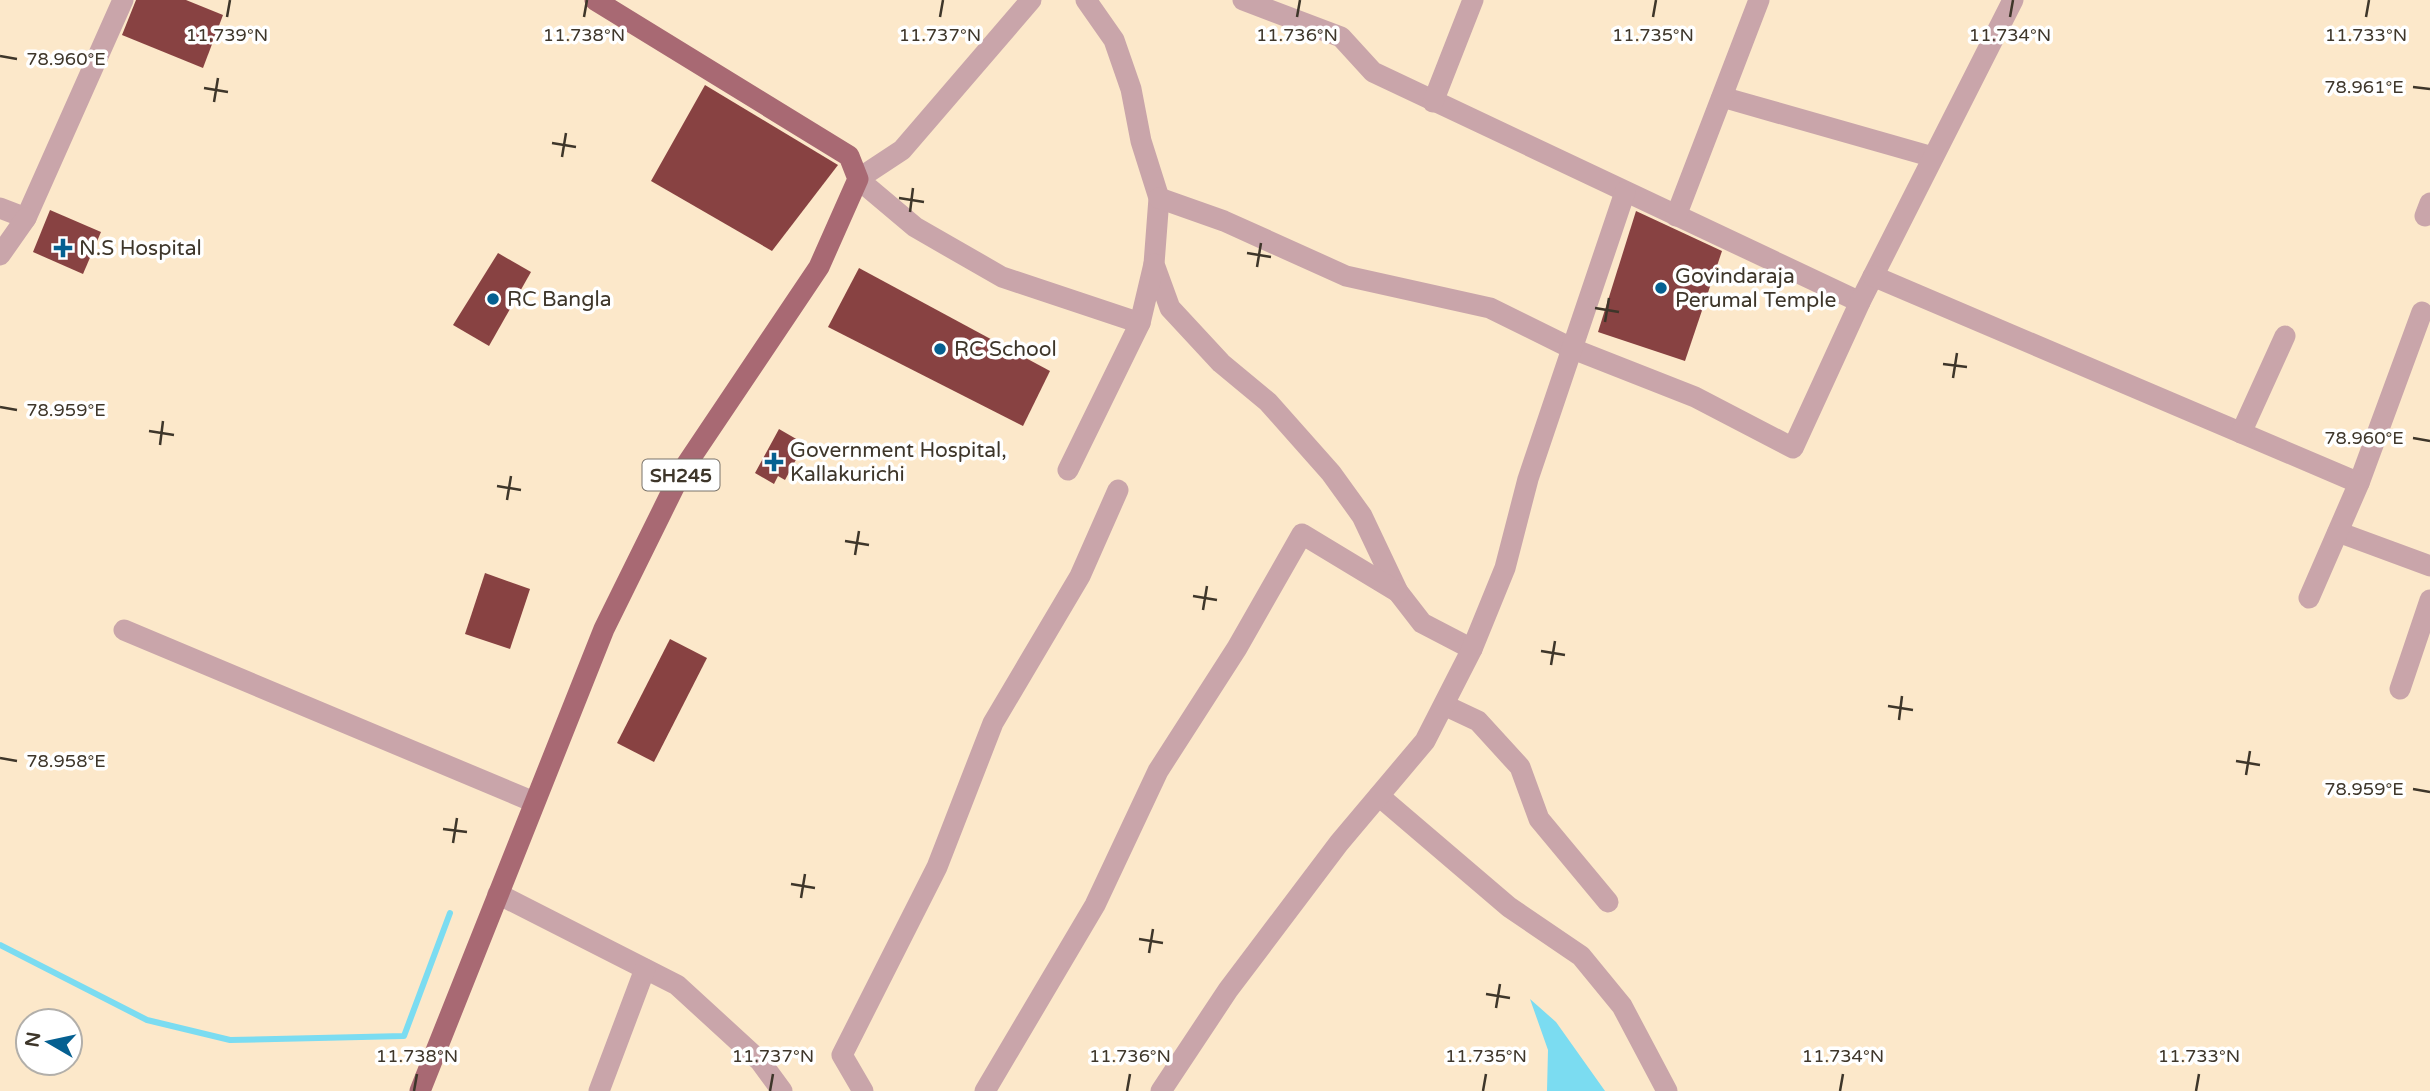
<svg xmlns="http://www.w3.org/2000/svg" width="2430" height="1091" viewBox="0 0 2430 1091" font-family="'Varela Round',sans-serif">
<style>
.water{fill:#7bdcf1}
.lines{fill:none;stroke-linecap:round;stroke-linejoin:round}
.stream{stroke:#7bdcf1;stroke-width:6}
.building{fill:#884242}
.street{stroke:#c9a5aa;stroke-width:21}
.primary{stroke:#a86973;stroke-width:21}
.ticks{fill:none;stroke:#3e362a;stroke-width:2.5}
.poi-dot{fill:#056091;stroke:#fff;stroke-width:2.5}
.labels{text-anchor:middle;stroke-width:7;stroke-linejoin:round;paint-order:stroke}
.shield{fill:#fff;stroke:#78726a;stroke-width:2}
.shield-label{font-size:19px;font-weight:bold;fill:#3e362a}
.poi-label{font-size:21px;fill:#3e362a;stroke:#fff;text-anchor:start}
.ticks-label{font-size:18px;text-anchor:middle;fill:#3e362a;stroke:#fff;stroke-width:7;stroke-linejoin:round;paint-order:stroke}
</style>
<rect width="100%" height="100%" fill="#fce8ca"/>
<polygon class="water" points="1530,999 1556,1022 1605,1091 1547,1091 1548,1050"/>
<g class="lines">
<polyline class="stream" points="0,945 147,1020 230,1040 404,1036 450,913"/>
</g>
<g class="building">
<polygon points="136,0 186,0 223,15 203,68 122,35"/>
<polygon points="705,85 838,165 772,251 651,181"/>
<polygon points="50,210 101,232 83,274 33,252"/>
<polygon points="1636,211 1722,251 1685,361 1598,332"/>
<polygon points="498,253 531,272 489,346 453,325"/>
<polygon points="859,268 1050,371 1023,426 828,327"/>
<polygon points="779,429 798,440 792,450 799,454 785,480 778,476 774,484 755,473"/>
<polygon points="485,573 530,589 510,649 465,634"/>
<polygon points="670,639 707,658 654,762 617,743"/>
</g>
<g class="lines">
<g class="street">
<polyline points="1031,0 902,150 858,179 915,227 1002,277 1140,323"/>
<polyline points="1086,0 1114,40 1131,89 1141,141 1159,198 1154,264 1170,308 1221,363 1268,402 1331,473 1362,516 1398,592 1422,623 1472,649"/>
<polyline points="1243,0 1341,37 1373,72 1860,302"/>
<polyline points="1722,97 1933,157"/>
<polyline points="1433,102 1473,0"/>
<polyline points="1159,198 1224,221 1346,276 1490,308 1573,349 1695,397 1793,448 1860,302 2013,0"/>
<polyline points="0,208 26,218 123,0"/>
<polyline points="1676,216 1759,0"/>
<polyline points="2425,216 2430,203"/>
<polyline points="0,255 26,218"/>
<polyline points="1873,276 2359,483"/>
<polyline points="2241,433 2285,336"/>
<polyline points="1068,470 1140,323 1154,264"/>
<polyline points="2338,532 2430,566"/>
<polyline points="2309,598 2359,483 2422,312"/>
<polyline points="124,630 534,802"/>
<polyline points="2400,689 2430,600"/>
<polyline points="1444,705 1478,721 1520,767 1539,819 1608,902"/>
<polyline points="1379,796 1509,907 1581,956 1622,1006 1667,1091"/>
<polyline points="498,894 677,985 760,1061 782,1091"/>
<polyline points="599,1091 645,969"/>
<polyline points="863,1091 842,1055 937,867 993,723 1080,576 1118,490"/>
<polyline points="985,1091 1095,905 1158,771 1237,648 1302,534 1398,592"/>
<polyline points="1161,1091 1228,990 1339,843 1425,741 1472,649 1505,568 1528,479 1625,192"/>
</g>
<polyline class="primary" points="420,1091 604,629 682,471 819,267 858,179 849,156 595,0"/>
</g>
<path class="ticks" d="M 227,17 L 230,0M 584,17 L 587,0M 940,17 L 943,0M 1297,17 L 1300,0M 1653,17 L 1656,0M 2010,17 L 2013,0M 2366,17 L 2369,0M 0,56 L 17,59M 2413,87 L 2430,89M 204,88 L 228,92M 214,102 L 218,78M 552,143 L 576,147M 562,157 L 566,133M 899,198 L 924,202M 910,212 L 913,188M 1247,253 L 1271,257M 1257,267 L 1261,243M 1595,308 L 1619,312M 1605,322 L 1609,298M 1943,364 L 1967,367M 1953,378 L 1957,353M 0,407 L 17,410M 149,431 L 174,435M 2413,438 L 2430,441M 160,445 L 163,421M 497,486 L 521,490M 507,500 L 511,476M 845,541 L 869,545M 855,555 L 859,531M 1193,596 L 1217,600M 1203,610 L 1207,586M 1541,651 L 1565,655M 1551,665 L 1555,641M 1888,706 L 1913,710M 1899,720 L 1902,696M 0,758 L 17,761M 2236,761 L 2260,765M 2246,775 L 2250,751M 2413,789 L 2430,792M 443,829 L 467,832M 453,843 L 457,818M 791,884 L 815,888M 801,898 L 805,874M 1139,939 L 1163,943M 1149,953 L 1153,929M 1486,994 L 1510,998M 1496,1008 L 1500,984M 414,1091 L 417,1074M 770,1091 L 773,1074M 1127,1091 L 1130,1074M 1483,1091 L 1486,1074M 1840,1091 L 1843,1074M 2196,1091 L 2199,1074"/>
<g class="poi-dot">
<path d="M59.5 237.5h7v7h7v7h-7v7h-7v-7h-7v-7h7z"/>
<circle cx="1661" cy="288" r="7"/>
<circle cx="493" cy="299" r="7"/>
<circle cx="940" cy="349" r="7"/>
<path d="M770.5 451.5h7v7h7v7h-7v7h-7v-7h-7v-7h7z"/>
</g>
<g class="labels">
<rect class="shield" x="642.5" y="459.5" width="77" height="31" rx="5"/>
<g class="shield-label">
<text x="681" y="482">SH245</text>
</g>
<g class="poi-label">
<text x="79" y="255">N.S Hospital</text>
<text x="1675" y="283">Govindaraja<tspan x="1675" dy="24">Perumal Temple</tspan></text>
<text x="507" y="306">RC Bangla</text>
<text x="954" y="356">RC School</text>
<text x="790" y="457">Government Hospital,<tspan x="790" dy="24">Kallakurichi</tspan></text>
</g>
</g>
<g class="ticks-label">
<text x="227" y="41">11.739°N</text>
<text x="584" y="41">11.738°N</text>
<text x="940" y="41">11.737°N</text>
<text x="1297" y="41">11.736°N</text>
<text x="1653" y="41">11.735°N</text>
<text x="2010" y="41">11.734°N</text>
<text x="2366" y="41">11.733°N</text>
<text x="66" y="65">78.960°E</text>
<text x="2364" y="93">78.961°E</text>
<text x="66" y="416">78.959°E</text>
<text x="2364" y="444">78.960°E</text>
<text x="66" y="767">78.958°E</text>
<text x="2364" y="795">78.959°E</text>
<text x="417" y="1062">11.738°N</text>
<text x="773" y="1062">11.737°N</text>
<text x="1130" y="1062">11.736°N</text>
<text x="1486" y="1062">11.735°N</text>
<text x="1843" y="1062">11.734°N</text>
<text x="2199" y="1062">11.733°N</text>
</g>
<g transform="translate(49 1042) rotate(279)"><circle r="33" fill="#ffffff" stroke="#b2afaa" stroke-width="2"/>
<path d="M0-5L12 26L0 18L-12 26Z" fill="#056091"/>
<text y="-10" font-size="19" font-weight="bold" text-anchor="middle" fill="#3e362a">N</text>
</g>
</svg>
